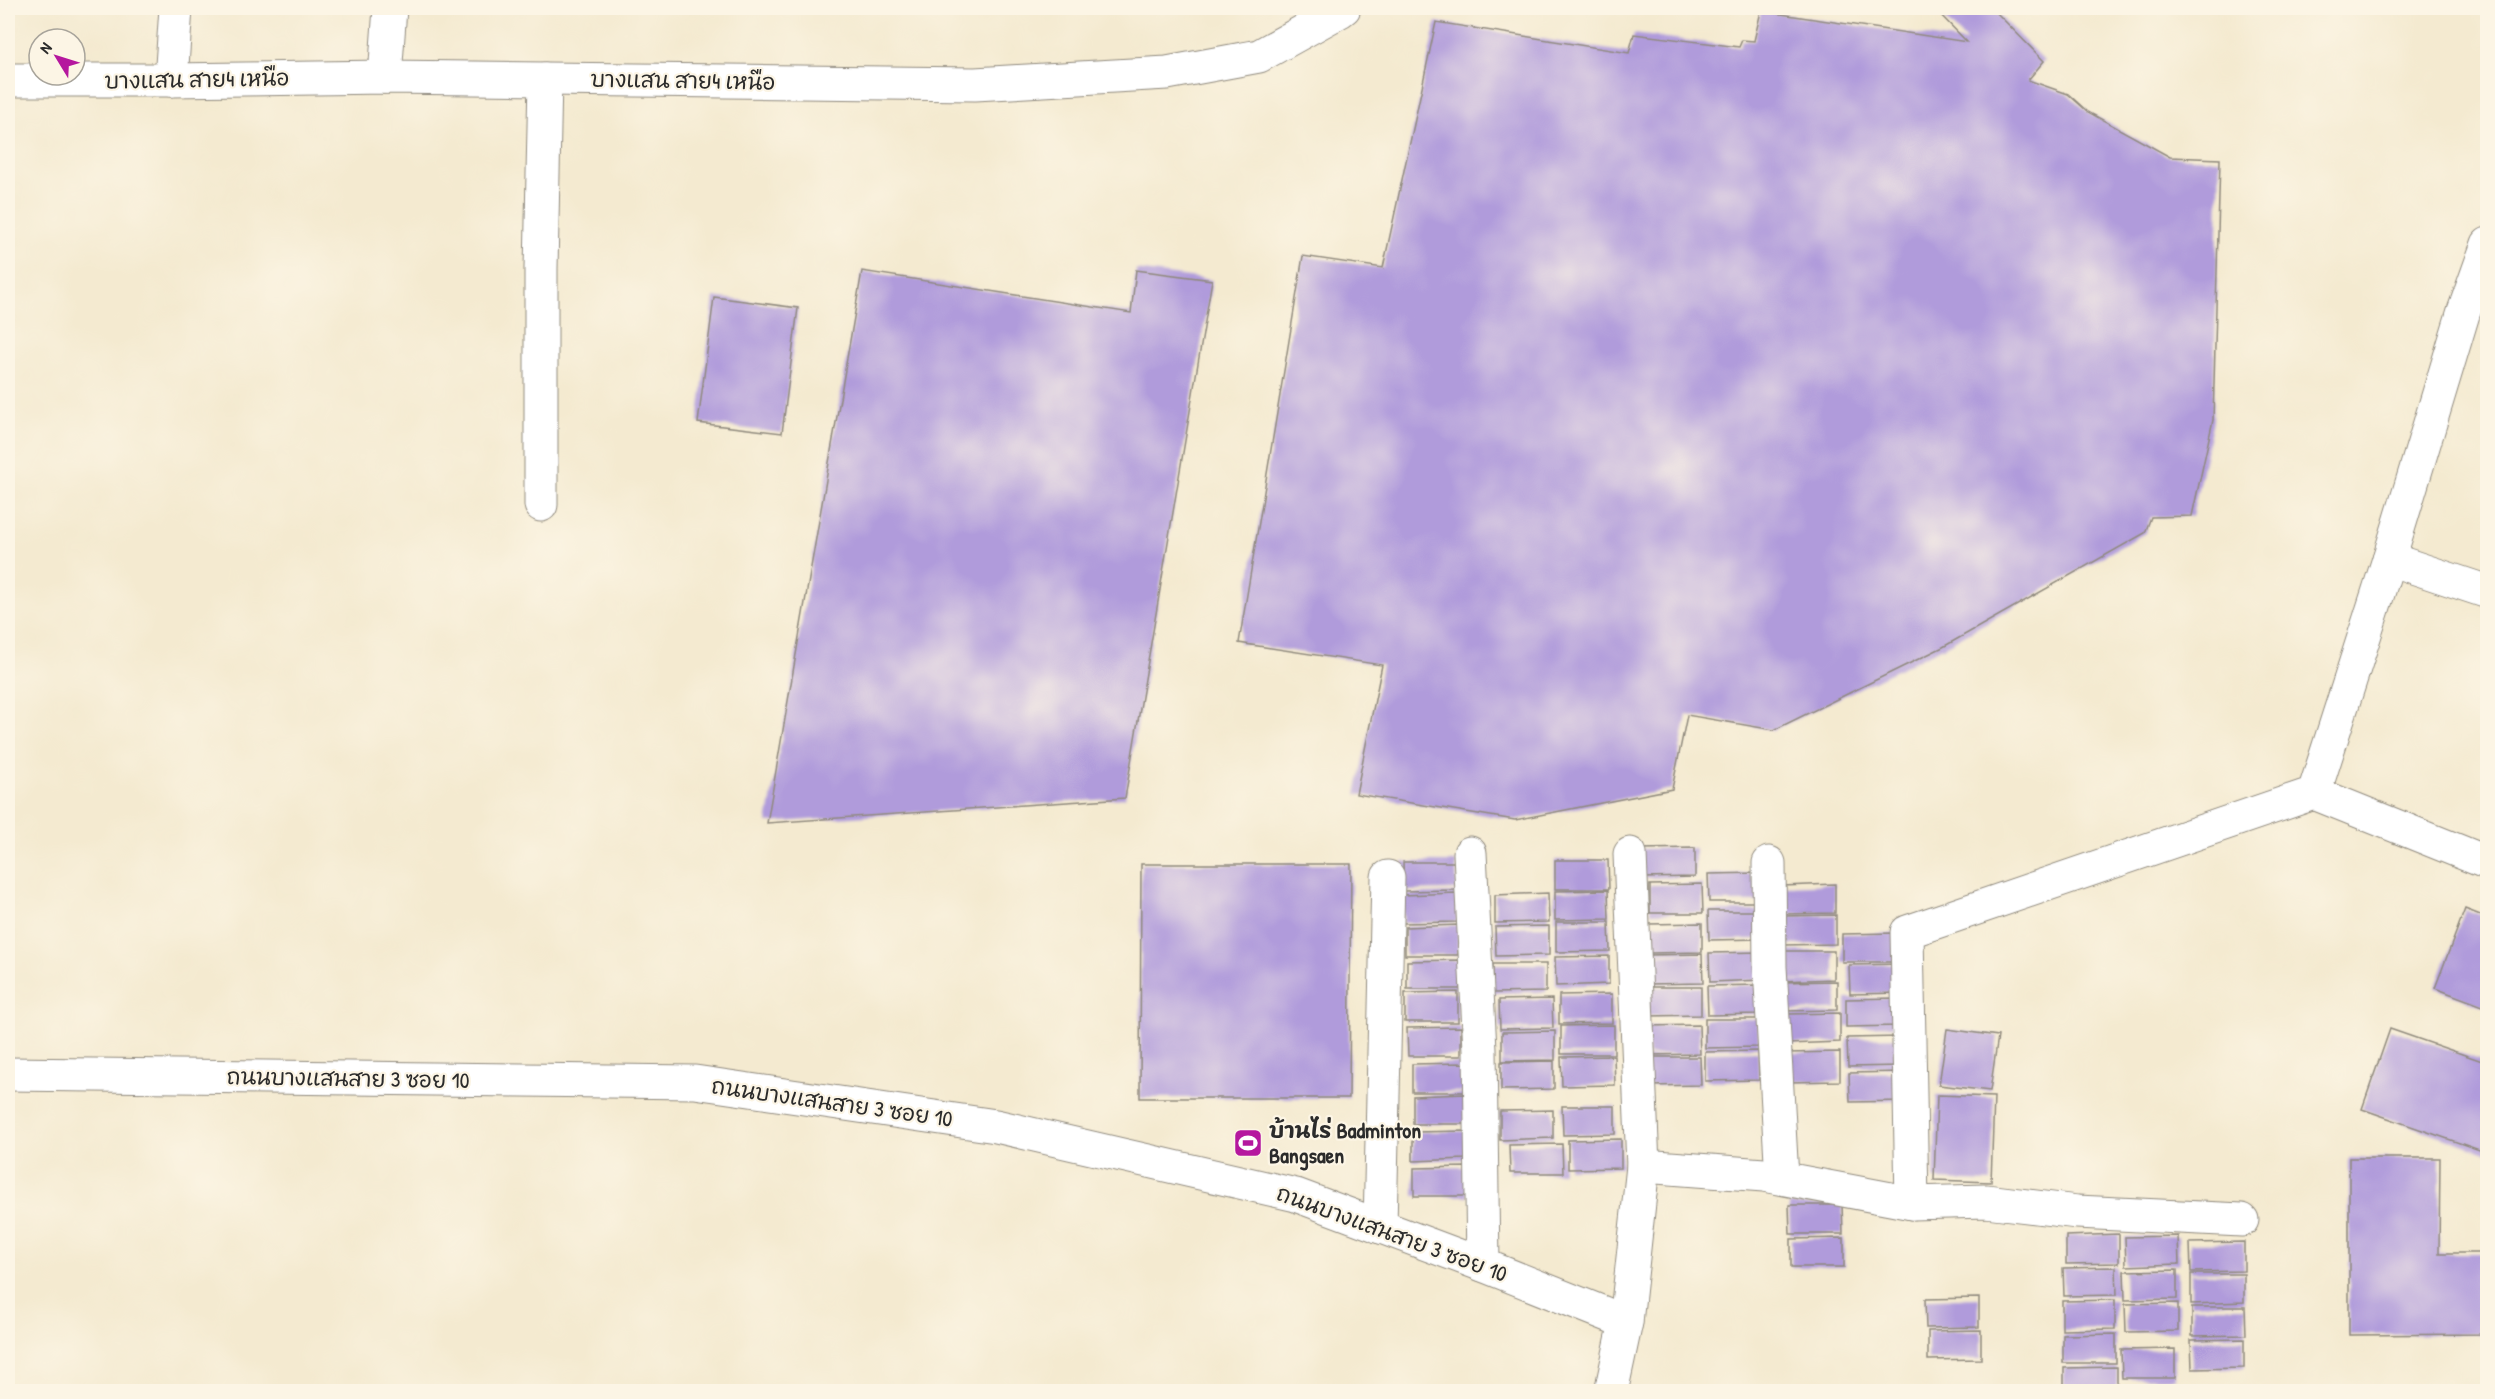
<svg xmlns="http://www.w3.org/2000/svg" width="2495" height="1399" viewBox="0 0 2495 1399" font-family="'Patrick Hand','Playpen Sans Thai',sans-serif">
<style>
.building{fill:#b09bdb}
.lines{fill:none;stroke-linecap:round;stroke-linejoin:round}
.minor-casing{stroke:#908a7e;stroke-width:35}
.minor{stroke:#fff;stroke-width:33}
.labels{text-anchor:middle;stroke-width:4.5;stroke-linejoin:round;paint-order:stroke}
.street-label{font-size:22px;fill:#2b2b2b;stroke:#fcf5e5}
.poi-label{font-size:22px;font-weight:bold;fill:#2b2b2b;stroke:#fcf5e5;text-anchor:start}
</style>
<rect width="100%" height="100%" fill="#fcf5e5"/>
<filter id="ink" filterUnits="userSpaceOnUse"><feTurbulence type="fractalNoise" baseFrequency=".0167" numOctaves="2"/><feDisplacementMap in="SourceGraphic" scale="12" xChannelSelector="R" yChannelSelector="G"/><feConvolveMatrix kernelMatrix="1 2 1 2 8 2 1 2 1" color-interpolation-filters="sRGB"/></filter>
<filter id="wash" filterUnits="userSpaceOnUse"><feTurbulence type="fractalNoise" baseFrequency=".008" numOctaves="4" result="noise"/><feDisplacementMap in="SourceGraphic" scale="24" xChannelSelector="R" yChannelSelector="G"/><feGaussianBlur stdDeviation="1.35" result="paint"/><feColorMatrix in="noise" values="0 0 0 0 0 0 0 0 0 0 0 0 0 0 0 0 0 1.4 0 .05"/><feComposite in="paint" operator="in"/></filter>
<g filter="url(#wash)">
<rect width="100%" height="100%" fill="#f4ead0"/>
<g id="blocks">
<g class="building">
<polygon points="1934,8 1992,8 2044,61 2028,80 2068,94 2088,112 2170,157 2220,159 2213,420 2192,516 2151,517 2145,533 1943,647 1774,730 1687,715 1672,789 1515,820 1356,794 1382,665 1239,643 1303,256 1383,268 1436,22 1629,53 1634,34 1739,47 1742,40 1754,41 1761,11 1967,42"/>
<polygon points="1136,270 1212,280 1125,798 767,823 862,271 1131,313"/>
<polygon points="714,297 798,308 782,433 698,423"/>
<polygon points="1695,848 1695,877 1642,878 1641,849"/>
<polygon points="1555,860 1608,860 1609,889 1555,889"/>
<polygon points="1403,862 1456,862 1457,890 1404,891"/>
<polygon points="1141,864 1351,864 1349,1098 1140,1098"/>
<polygon points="1761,873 1762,902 1709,902 1708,874"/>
<polygon points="1702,884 1703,913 1650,913 1650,885"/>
<polygon points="1835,884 1835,913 1783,914 1782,886"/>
<polygon points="1608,890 1609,919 1555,920 1555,891"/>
<polygon points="1456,893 1457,922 1403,923 1403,895"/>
<polygon points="1548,893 1549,922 1495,923 1495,895"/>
<polygon points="2465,909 2488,918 2488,1008 2435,988"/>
<polygon points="1708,911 1762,911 1762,939 1709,940"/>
<polygon points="1836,915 1836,944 1783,945 1782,916"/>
<polygon points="1556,922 1609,922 1610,951 1556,952"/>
<polygon points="1702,923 1702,952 1650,953 1649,924"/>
<polygon points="1458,925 1458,955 1405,955 1405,927"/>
<polygon points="1549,926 1549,955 1496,956 1495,927"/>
<polygon points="1895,933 1895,962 1842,962 1842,934"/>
<polygon points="1781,951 1834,951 1834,979 1781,981"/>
<polygon points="1762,952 1763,980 1710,982 1709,953"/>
<polygon points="1702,954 1703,983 1649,984 1649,955"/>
<polygon points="1609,956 1609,984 1556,986 1555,957"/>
<polygon points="1460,960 1460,989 1407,989 1407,961"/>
<polygon points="1493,964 1546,964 1546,992 1493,993"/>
<polygon points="1903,964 1903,993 1850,994 1849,965"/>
<polygon points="1837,981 1837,1010 1784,1011 1783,982"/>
<polygon points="1760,985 1760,1014 1708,1015 1707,986"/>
<polygon points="1648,987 1701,987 1701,1015 1648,1016"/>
<polygon points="1458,992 1458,1022 1405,1022 1405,993"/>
<polygon points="1612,994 1612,1023 1559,1024 1559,995"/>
<polygon points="1899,998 1899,1026 1846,1027 1846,999"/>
<polygon points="1552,999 1553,1028 1500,1029 1499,1000"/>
<polygon points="1840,1013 1840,1042 1787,1044 1787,1014"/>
<polygon points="1705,1019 1758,1019 1759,1047 1705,1048"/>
<polygon points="1614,1025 1614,1054 1561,1054 1561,1026"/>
<polygon points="1699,1025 1700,1054 1648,1055 1647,1026"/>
<polygon points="1461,1027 1461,1056 1408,1056 1407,1028"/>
<polygon points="1947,1029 1998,1036 1990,1091 1939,1085"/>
<polygon points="2390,1029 2488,1063 2488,1153 2362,1109"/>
<polygon points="1555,1031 1555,1060 1502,1061 1502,1032"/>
<polygon points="1901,1037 1901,1066 1848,1067 1847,1038"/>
<polygon points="1758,1051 1759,1080 1705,1081 1705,1052"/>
<polygon points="1840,1052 1840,1081 1787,1082 1786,1053"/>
<polygon points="1614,1056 1615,1085 1562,1086 1561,1057"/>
<polygon points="1647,1057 1700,1057 1701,1085 1648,1086"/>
<polygon points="1554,1061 1554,1089 1501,1090 1501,1062"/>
<polygon points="1465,1063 1465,1092 1412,1092 1412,1064"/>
<polygon points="1903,1072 1903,1101 1850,1102 1849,1073"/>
<polygon points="1466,1094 1466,1124 1413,1124 1413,1096"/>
<polygon points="1937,1095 1994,1097 1991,1182 1934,1180"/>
<polygon points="1562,1106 1615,1106 1615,1134 1563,1135"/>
<polygon points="1553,1110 1553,1138 1500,1140 1500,1111"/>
<polygon points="1466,1131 1466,1159 1413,1161 1413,1132"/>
<polygon points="1621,1139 1621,1168 1568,1169 1568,1140"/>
<polygon points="1562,1144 1563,1173 1510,1173 1509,1145"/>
<polygon points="2349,1158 2440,1158 2439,1253 2488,1253 2488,1334 2349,1335"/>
<polygon points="1467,1167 1468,1196 1414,1196 1414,1168"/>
<polygon points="1789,1205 1842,1205 1843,1234 1790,1234"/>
<polygon points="2119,1234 2119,1263 2066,1264 2066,1236"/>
<polygon points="2178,1236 2179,1264 2126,1266 2125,1237"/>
<polygon points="1844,1238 1844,1267 1791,1267 1791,1239"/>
<polygon points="2244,1242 2244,1271 2191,1272 2190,1243"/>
<polygon points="2116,1267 2117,1295 2064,1296 2063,1268"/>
<polygon points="2177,1270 2177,1299 2125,1300 2124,1271"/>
<polygon points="2191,1274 2244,1274 2244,1302 2191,1304"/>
<polygon points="1979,1298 1979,1327 1926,1328 1925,1299"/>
<polygon points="2115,1300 2115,1329 2062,1330 2062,1301"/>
<polygon points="2178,1303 2178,1331 2126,1332 2125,1304"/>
<polygon points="2192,1307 2245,1307 2246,1335 2192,1336"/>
<polygon points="1981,1330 1981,1359 1928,1360 1928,1331"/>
<polygon points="2116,1334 2116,1363 2063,1363 2063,1335"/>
<polygon points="2244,1339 2244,1368 2192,1369 2191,1340"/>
<polygon points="2175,1349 2175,1378 2122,1378 2121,1350"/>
<polygon points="2117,1367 2117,1392 2064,1392 2064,1368"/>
</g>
</g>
</g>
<g filter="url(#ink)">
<use href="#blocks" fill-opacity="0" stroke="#908a7e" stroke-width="1.5"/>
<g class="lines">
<g class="minor-casing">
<g id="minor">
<polyline points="385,77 390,8"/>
<polyline points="8,80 171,80 385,77 975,84 1167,73 1259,56 1340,11 1344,8"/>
<polyline points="171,80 176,8"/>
<polyline points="541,505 541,269 545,79"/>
<polyline points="2389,559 2488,592"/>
<polyline points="2314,793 2488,863"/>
<polyline points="1470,853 1480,1050 1483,1265"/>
<polyline points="1769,863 1770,967 1782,1178"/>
<polyline points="8,1074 695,1082 996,1126 1296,1195 1483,1265 1626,1322"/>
<polyline points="1643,1166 1764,1175 1912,1203 1986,1201 2077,1212 2242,1220"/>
<polyline points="1912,1203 1907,932 2314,793 2389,559 2463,314 2488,244"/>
<polyline points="1380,1227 1388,877"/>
<polyline points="1611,1392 1626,1322 1643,1166 1630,854"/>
</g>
</g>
<use href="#minor" class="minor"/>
</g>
</g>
<defs>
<g id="stadium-square" transform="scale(1.5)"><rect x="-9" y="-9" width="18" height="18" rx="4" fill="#b5179e" stroke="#fcf5e5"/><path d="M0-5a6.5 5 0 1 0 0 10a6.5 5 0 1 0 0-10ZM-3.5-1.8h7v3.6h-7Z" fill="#fff"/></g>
</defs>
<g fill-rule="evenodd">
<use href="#stadium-square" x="1248" y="1143"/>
</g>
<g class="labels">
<g class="street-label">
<text transform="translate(197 79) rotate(-1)" y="8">บางแสน สาย4 เหนือ</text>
<text transform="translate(683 80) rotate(1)" y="8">บางแสน สาย4 เหนือ</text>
<text transform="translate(348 1078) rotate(1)" y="8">ถนนบางแสนสาย 3 ซอย 10</text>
<text transform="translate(832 1102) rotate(8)" y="8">ถนนบางแสนสาย 3 ซอย 10</text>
<text transform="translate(1392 1233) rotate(20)" y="8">ถนนบางแสนสาย 3 ซอย 10</text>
</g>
<g class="poi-label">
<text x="1269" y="1138">บ้านไร่ Badminton<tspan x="1269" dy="25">Bangsaen</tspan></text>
</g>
</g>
<rect width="2495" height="1399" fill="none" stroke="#fcf5e5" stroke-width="30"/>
<g transform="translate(57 57) rotate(308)"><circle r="28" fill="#fcf5e5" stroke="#a8a49b" stroke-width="1.5"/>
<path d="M0-4.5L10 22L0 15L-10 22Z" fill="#b5179e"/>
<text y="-9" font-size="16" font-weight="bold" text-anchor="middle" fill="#2b2b2b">N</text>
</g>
</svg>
